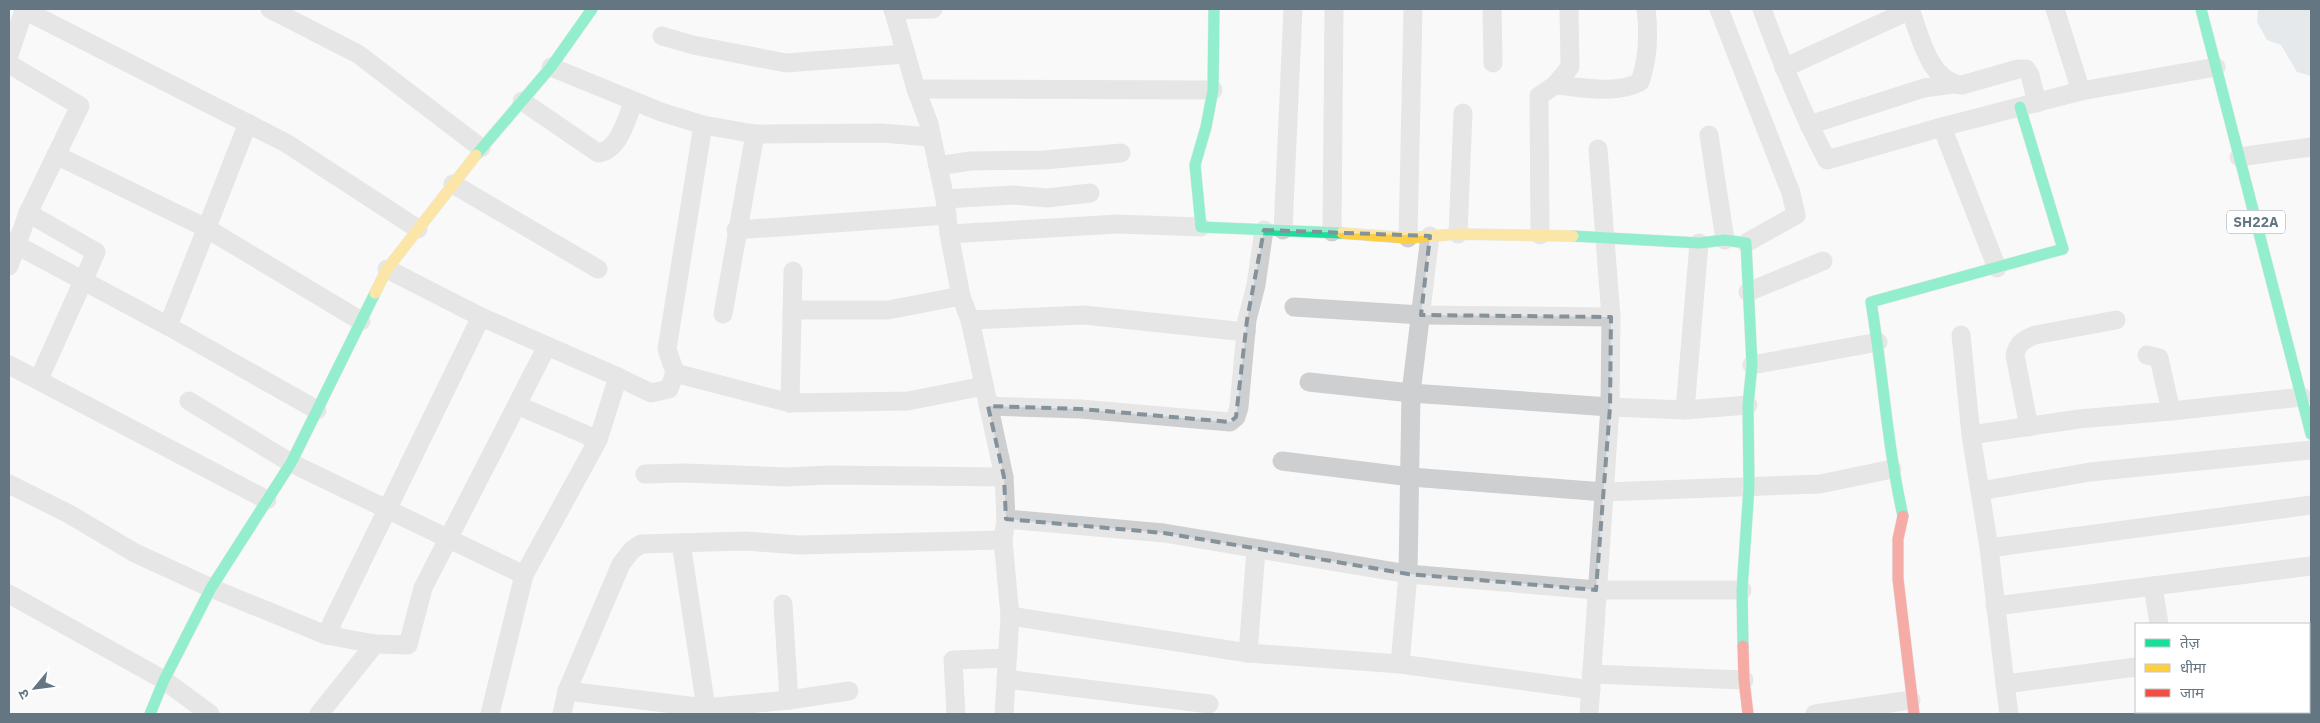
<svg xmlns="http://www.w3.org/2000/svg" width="2320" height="723" viewBox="0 0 2320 723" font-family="'IBM Plex Sans','Noto Sans Devanagari',sans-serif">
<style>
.water{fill:#ced6d9}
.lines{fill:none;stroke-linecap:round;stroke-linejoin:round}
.fast-casing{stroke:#d5d6d7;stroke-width:12}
.slow-casing{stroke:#d5d6d7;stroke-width:12}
.jam-casing{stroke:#d5d6d7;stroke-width:12}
.street{stroke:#cecfd0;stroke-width:19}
.fast{stroke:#16e098;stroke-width:11}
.slow{stroke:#ffcf43;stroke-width:11}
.jam{stroke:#f24e42;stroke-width:11}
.marked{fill:none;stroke:#84929c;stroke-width:4;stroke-dasharray:10 6;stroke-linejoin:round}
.labels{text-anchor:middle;stroke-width:5;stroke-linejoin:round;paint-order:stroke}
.shield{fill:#fff;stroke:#939fa8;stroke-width:1}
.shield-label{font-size:14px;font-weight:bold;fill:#657683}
</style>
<rect width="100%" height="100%" fill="#f9f9f9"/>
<polygon class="water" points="2258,9 2311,9 2311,76 2297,72 2281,45 2267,40 2257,22"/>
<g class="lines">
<g class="fast-casing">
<g id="fast">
<polyline points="1214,9 1213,90 1206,127 1195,165 1201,227 1342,233"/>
<polyline points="2201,9 2311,434"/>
<polyline points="476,155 551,67 592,9"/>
<polyline points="1573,236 1699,243 1725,240 1746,243 1752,365 1748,405 1749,487 1742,590 1743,646"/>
<path d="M 1903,516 C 1887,445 1883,373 1871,302 L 2063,249 L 2020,107"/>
<polyline points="150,714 164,680 211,588 291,463 375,293"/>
</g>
</g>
<g class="slow-casing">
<g id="slow">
<polyline points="1342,233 1408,238 1458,234 1573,236"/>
<polyline points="375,293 387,269 476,155"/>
</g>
</g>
<g class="jam-casing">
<g id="jam">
<polyline points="1903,516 1898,539 1898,579 1914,714"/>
<polyline points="1743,646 1744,680 1748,714"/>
</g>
</g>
<g class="street">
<polyline points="270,9 358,54 481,148"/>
<polyline points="893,9 916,89 929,124 945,199 949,234 961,296 970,320 1004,477 1006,519 1003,540 1010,616 1004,714"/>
<polyline points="1492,9 1493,63"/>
<polyline points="1719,9 1791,193 1796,215 1746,243"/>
<path d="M 1762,9 C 1781,61 1801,111 1827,160 L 1942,127 L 2081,91 L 2216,67"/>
<path d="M 1910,9 C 1920,35 1929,82 1962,85 L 2018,69 L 2026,69 L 2030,75 L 2037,103"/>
<polyline points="2055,9 2081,91"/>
<polyline points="893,10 933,9"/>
<polyline points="662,36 693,45 786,63 906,54"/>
<polyline points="9,55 23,13 32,14 286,143 418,229"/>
<polyline points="9,64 80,106 28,213 9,266"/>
<polyline points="551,67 661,112 703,125 755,134 882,133 930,137"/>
<polyline points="1784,68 1910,10"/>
<path d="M 1555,85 C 1581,87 1616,95 1640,82 C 1648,59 1649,33 1646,9"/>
<polyline points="916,89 1213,90"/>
<path d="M 522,101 L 598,153 C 620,150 626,119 634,101"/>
<polyline points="248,123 168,326 317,410"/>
<polyline points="1809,125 1924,88 1953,84"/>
<polyline points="1942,127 1997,268"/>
<polyline points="1709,135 1725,240"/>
<polyline points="56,155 206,228 361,321"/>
<polyline points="2239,157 2311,147"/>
<polyline points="938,166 970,161 1044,160 1121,153"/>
<polyline points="453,184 598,269"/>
<polyline points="945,199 1013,195 1047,198 1090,193"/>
<polyline points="28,213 96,252 39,379"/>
<polyline points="736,230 947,215"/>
<polyline points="1283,230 1293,9"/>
<polyline points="1332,232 1334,9"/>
<polyline points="949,234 1118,224 1201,227"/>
<polyline points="1458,234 1463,113"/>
<polyline points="1540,235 1539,96 1555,85 1570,67 1569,9"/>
<polyline points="1408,238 1413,9"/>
<polyline points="9,241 168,326"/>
<polyline points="387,269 481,317 618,377 598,440 524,575 490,714"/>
<polyline points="1748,292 1823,261"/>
<polyline points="1294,307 1421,315 1611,317"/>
<polyline points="792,310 888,310 961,296"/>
<polyline points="723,314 755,134"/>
<polyline points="970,320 1084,315 1246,332"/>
<polyline points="1961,335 1971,435 1989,548 2005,684 2136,667"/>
<polyline points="2147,355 2159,358 2171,411 2302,397"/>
<polyline points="9,365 267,500"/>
<polyline points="1752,365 1878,342"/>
<polyline points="675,373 790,403 908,401 984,386"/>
<polyline points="618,377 651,393 669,389 675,373 667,349 703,125"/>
<polyline points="1309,382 1411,393 1610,407 1685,410 1748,405"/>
<polyline points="189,401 291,463 524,575"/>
<polyline points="790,403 793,271"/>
<polyline points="517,405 598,440"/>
<polyline points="988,406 1081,409 1230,422 1236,417 1239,407 1247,320 1256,285 1264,230"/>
<polyline points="1685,410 1699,243"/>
<path d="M 2029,427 L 2015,355 C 2018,343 2023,340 2035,335 L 2116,320"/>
<polyline points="1971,435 2079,419 2171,411"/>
<polyline points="1282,461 1411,477 1604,492 1820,484 1892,469"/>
<polyline points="645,474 685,473 787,477 828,475 1004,477"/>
<polyline points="9,484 69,514 135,553 211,588 326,635 481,317"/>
<polyline points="1980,491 2090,472 2311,450"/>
<polyline points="1006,519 1164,533 1408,574 1596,590 1742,590"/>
<polyline points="681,543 706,708"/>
<polyline points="1989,548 2311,505"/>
<polyline points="2153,586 2159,624"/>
<polyline points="9,594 164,680 210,714"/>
<polyline points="1995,606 2311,566"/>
<polyline points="1010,616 1248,653 1400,664 1591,690"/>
<polyline points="326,635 375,644 408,645 423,588 547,346"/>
<polyline points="2309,645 2311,645"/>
<polyline points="1248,653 1256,550"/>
<polyline points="1400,664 1408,574 1411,393 1430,236"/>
<polyline points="1591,674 1744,680"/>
<polyline points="1006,679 1209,704"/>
<polyline points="2005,684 2009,714"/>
<polyline points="567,691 706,708 789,700 783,604"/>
<polyline points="789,700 849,691"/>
<polyline points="2172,712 2172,714"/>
<polyline points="319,714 375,644"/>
<polyline points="562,714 567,691 621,564 632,550 641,544 746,541 799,545 1003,540"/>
<polyline points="956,714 953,660 1007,658"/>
<polyline points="1589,714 1610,407 1611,317 1598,149"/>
<polyline points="1815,714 1911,700"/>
</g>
<use href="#fast" class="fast"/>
<use href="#slow" class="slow"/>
<use href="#jam" class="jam"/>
</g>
<path d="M0 0H2320V723H0ZM 1264,230 L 1430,236 L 1421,315 L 1611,317 L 1610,407 L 1596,590 L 1408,574 L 1164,533 L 1006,519 L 1004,477 L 988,406 L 1081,409 L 1230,422 L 1236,417 L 1247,320 Z" fill="#f9f9f9" fill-opacity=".55" fill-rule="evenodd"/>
<path class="marked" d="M 1264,230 L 1430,236 L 1421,315 L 1611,317 L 1610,407 L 1596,590 L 1408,574 L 1164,533 L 1006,519 L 1004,477 L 988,406 L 1081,409 L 1230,422 L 1236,417 L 1247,320 Z"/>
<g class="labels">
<rect class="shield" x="2227" y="210.5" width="58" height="23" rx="4"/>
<g class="shield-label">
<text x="2256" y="227">SH22A</text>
</g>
</g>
<rect width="2320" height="723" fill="none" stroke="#657683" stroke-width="20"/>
<rect x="2135" y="623" width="175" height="90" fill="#ffffff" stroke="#c1c8cd"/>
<rect x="2145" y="639" width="25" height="8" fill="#16e098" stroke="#c1c8cd"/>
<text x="2180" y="648" font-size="15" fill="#657683">तेज़</text>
<rect x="2145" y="664" width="25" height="8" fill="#ffcf43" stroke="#c1c8cd"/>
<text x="2180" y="673" font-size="15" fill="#657683">धीमा</text>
<rect x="2145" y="689" width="25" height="8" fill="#f24e42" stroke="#c1c8cd"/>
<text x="2180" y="698" font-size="15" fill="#657683">जाम</text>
<g transform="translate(35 688) rotate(241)" stroke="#ffffff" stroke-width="4" paint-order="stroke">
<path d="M0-4L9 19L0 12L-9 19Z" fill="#657683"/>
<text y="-8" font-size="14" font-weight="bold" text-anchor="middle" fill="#657683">उ</text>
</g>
</svg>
